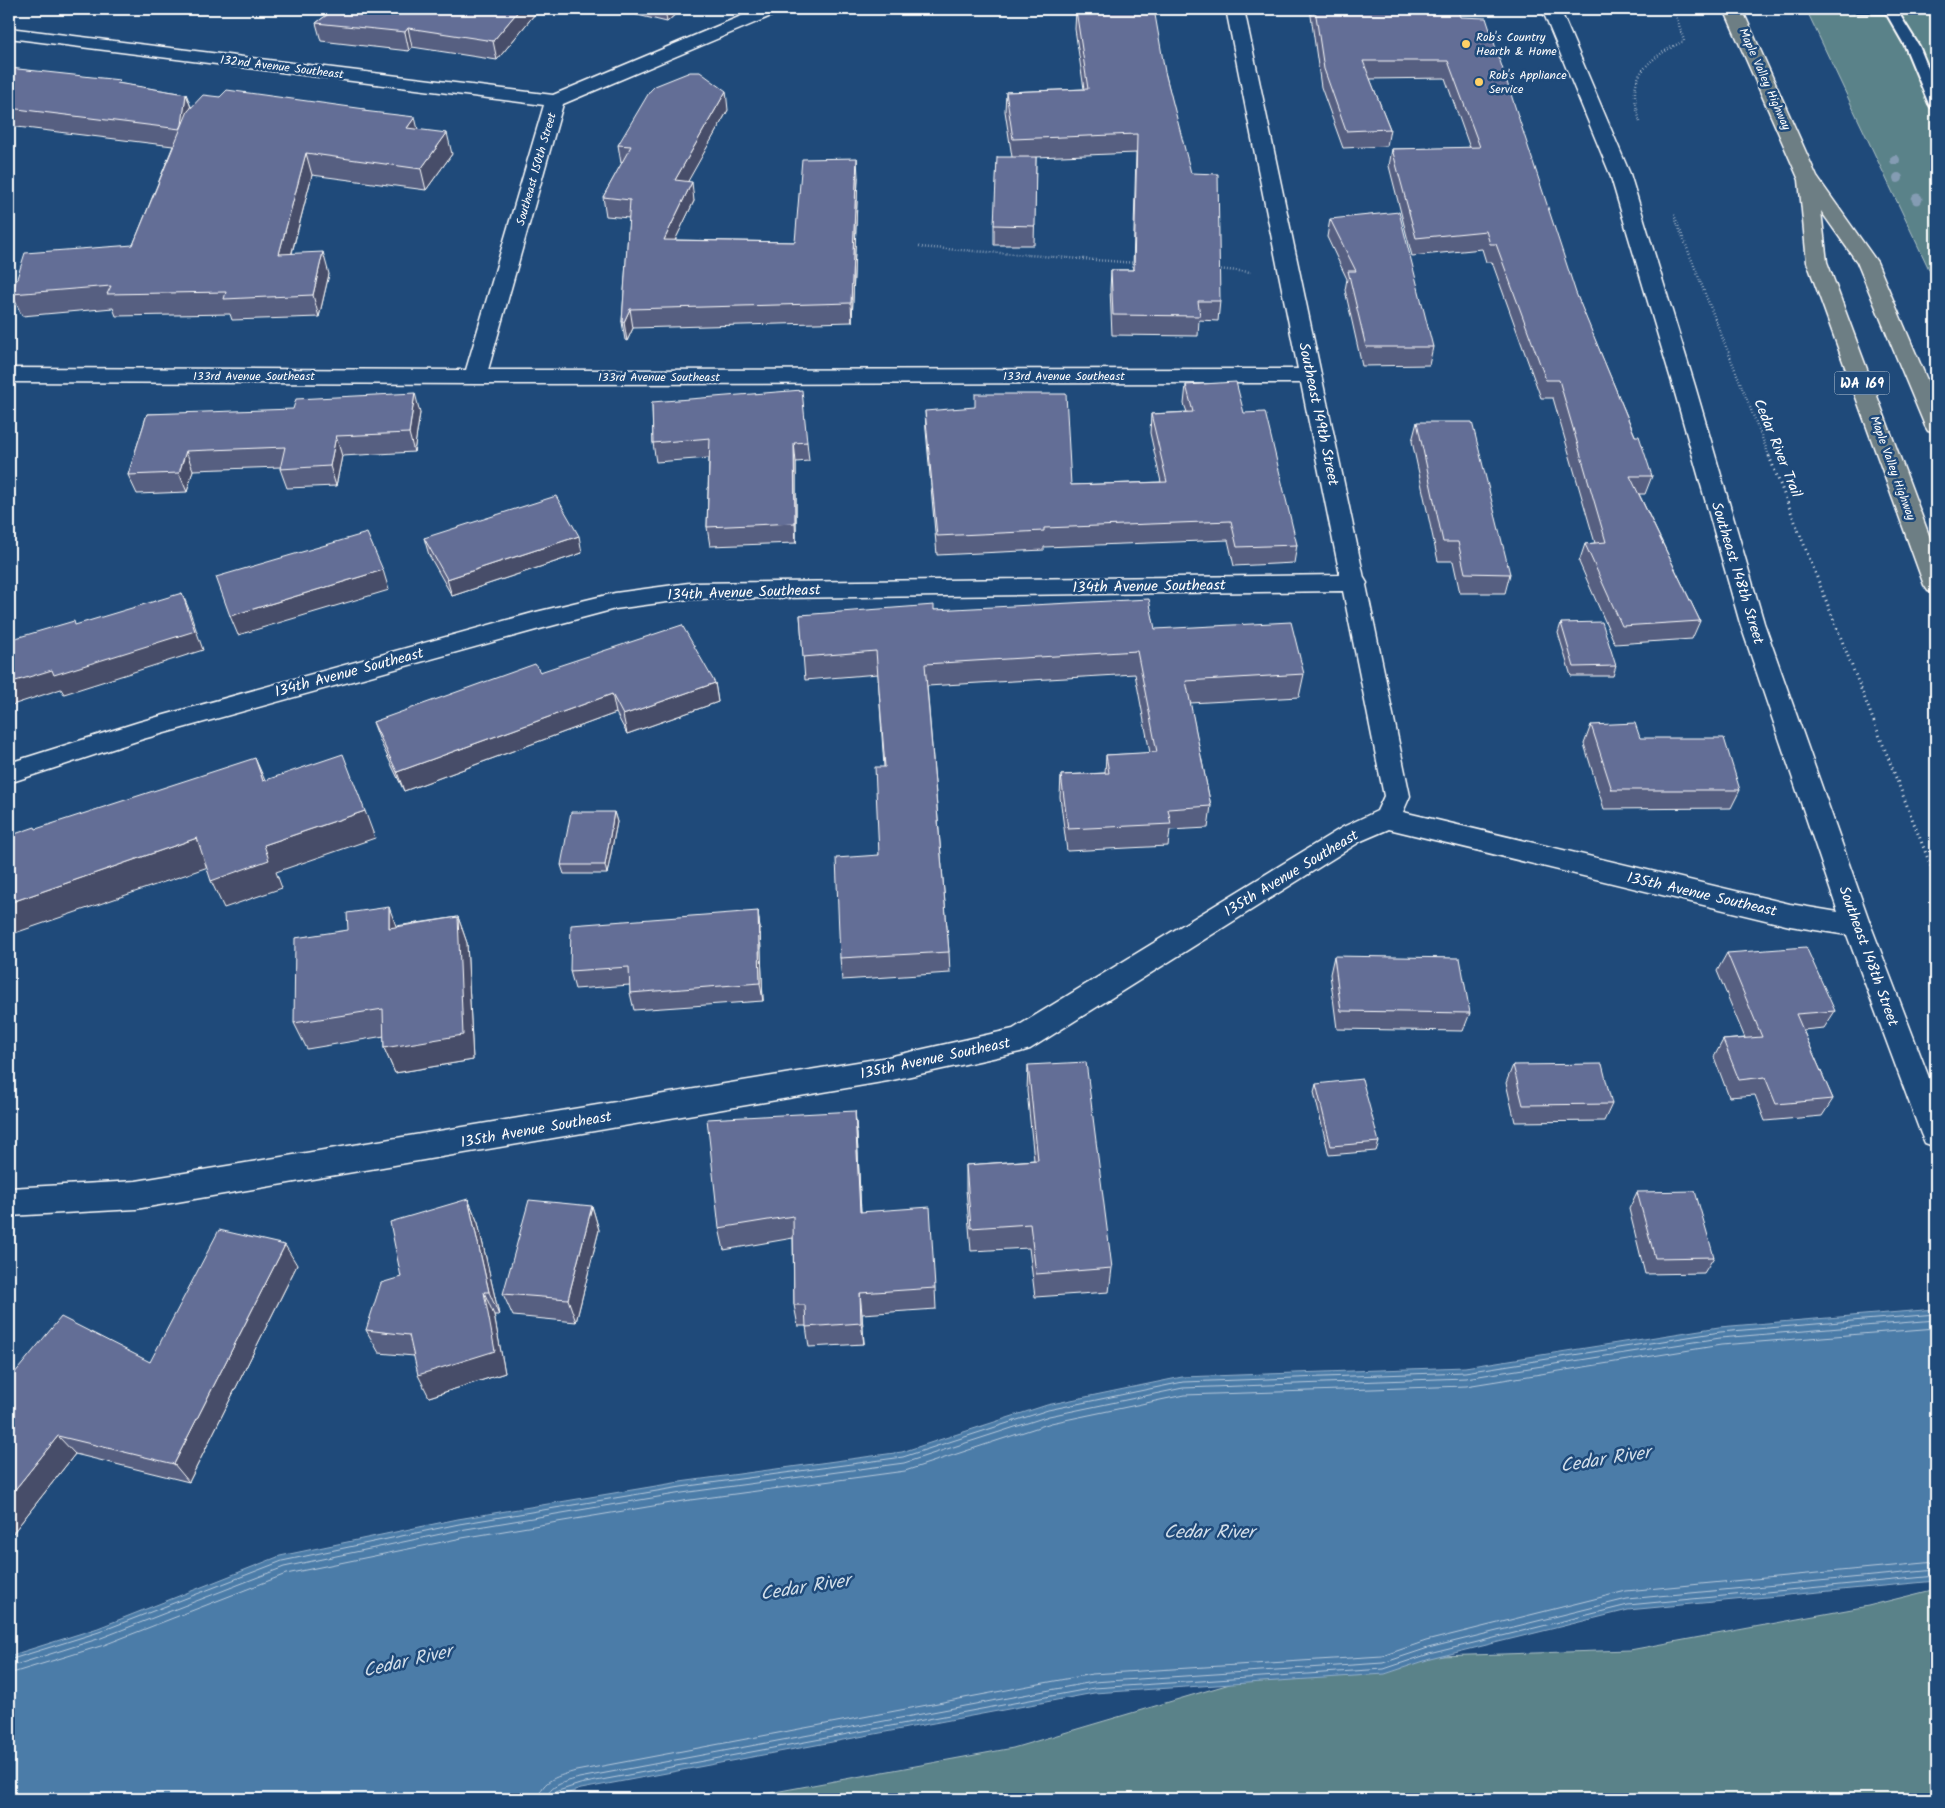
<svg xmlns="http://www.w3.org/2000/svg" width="1945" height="1808" viewBox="0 0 1945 1808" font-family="Kalam,sans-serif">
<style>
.green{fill:#5a8289;stroke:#acc0c4}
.water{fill:#4b7ba8;stroke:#93b0cb}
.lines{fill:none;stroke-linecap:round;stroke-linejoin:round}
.shore{stroke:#b7cadc;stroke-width:1}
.service-casing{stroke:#fff;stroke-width:4}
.minor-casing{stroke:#fff;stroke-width:3}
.primary-casing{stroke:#fff;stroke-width:3}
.path-far1{stroke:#fff;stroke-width:2.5;stroke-dasharray:0.5 2.5;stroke-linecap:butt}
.path{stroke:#fff;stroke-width:3;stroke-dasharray:1 4;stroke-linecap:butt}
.service{fill:#1f4a7a;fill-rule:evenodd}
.minor{fill:#1f4a7a;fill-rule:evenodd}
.primary{fill:#6d7e84;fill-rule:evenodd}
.tree{fill:#849cb3}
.wall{fill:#565f81;stroke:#fff}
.shaded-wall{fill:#464d69;stroke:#fff}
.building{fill:#646e96;stroke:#fff}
.poi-dot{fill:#ffd166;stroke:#1f4a7a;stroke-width:2}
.labels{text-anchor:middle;stroke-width:5;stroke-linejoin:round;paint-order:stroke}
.far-poi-label{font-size:12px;fill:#fff;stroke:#1f4a7a;text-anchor:start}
.far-street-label{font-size:12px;fill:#fff;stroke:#1f4a7a}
.shield{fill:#1f4a7a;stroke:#bcc9d7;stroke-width:1}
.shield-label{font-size:14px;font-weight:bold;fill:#fff}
.street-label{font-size:15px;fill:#fff;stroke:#1f4a7a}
.near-water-label{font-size:19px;font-style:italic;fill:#d2dee9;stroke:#1f4a7a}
</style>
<rect width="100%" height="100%" fill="#1f4a7a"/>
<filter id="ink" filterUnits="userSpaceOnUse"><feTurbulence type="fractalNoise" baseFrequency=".02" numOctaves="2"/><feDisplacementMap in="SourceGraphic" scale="10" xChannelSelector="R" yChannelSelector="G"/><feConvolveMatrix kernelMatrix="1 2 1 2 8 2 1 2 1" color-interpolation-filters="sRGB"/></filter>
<g filter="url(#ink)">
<g class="green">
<polygon points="1806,9 1936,9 1936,284"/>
<polygon points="1936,1589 1936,1799 737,1799 1013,1748 1311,1660 1630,1650 1868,1606"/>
</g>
<polygon class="water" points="1936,1309 1936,1581 1628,1610 1430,1659 1385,1674 1094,1693 581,1789 550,1799 9,1799 9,1656 98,1628 280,1556 458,1519 680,1482 902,1452 1047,1405 1182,1377 1465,1367 1719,1327"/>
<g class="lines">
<g class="shore">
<polyline points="9,1660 99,1632 282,1561 459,1524 681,1487 903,1457 1048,1410 1183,1382 1465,1372 1720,1332 1936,1314"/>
<polyline points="9,1667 101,1638 284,1567 460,1530 682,1493 904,1463 1049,1416 1183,1388 1466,1378 1720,1338 1936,1320"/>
<polyline points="9,1674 104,1645 286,1574 462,1538 683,1501 905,1471 1051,1423 1184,1395 1466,1386 1721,1345 1936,1328"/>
<path d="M 538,1799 C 542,1779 559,1776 576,1771 L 1092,1674 L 1382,1656 L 1426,1641 L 1626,1591 L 1936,1562"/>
<path d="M 546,1799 C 550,1784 566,1782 579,1778 L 1093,1682 L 1383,1663 L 1428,1648 L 1627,1599 L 1936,1570"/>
<polyline points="552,1799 555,1792 580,1784 1094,1688 1384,1669 1429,1654 1628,1605 1936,1576"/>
</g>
<g class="service-casing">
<polygon id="service" points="1852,9 1896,9 1919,46 1936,88 1936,108 1931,107 1929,104 1905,46 1886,13 1853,12"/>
</g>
<g class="minor-casing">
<polygon id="minor" points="758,9 781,9 778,13 563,104 488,370 1298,369 1226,9 1244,9 1364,578 1367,583 1366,585 1410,796 1403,812 1790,904 1838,912 1740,623 1673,386 1610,174 1542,9 1560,9 1630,174 1695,386 1764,623 1871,926 1936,1096 1936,1147 1925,1143 1921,1134 1847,935 1790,926 1389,829 1361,841 1030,1049 1020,1052 888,1081 136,1209 9,1216 9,1188 136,1181 888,1057 1013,1029 1343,827 1377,811 1384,796 1343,591 689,599 615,609 536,630 143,739 9,783 9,763 139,722 536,612 615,593 689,583 1340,575 1301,383 475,384 9,382 9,368 466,370 544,105 9,38 9,28 553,95"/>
</g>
<g class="primary-casing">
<polygon id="primary" points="1724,9 1742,9 1817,177 1877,262 1936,401 1936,433 1928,431 1925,426 1857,262 1821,211 1827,262 1936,554 1936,593 1928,591 1924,585 1807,262 1799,180"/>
</g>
<g class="path-far1">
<path d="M 1640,122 C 1638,113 1635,104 1635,94 C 1634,67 1663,51 1684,41 L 1674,9"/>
<polyline points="1674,215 1770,458"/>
<polyline points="919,247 1137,263"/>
<polyline points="1215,269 1251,272"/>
</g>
<polyline class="path" points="1769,456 1936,879"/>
<use href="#service" class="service"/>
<use href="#minor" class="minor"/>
<use href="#primary" class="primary"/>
</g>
<g class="tree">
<circle cx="1895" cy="160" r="5"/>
<circle cx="1898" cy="178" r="5"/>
<circle cx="1917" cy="199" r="5.5"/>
</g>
<g class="wall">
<polygon points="335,9 539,9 497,60 412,47 409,51 321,41 316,23"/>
<polygon points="612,9 681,9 667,22"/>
<polygon points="1310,9 1457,9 1460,17 1652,476 1645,494 1639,494 1700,621 1692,639 1615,644 1579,562 1585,544 1595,543 1553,398 1541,398 1492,262 1486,262 1482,249 1412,256 1389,166 1392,149 1470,148 1445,78 1370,79 1390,129 1387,146 1343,148 1321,87"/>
<polygon points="1076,10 1165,72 1220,301 1218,321 1199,320 1198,336 1112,335 1110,289 1111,270 1133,270 1136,153 1036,157 1034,245 994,245 994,225 1012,157 1005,111 1006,92 1084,89 1075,29"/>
<polygon points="9,68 122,84 186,94 191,107 220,97 365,111 418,129 452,154 426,190 312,175 292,253 329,274 319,317 232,320 230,314 116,316 113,308 22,316 12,294 133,245 173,146 9,126"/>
<polygon points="728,110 687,182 694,201 675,240 795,242 858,177 852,322 633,328 627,341 625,340 622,322 629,218 606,216 603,197 622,163 621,163 618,145"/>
<polygon points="1330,219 1433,347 1429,365 1362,366 1345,290 1347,279 1327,237"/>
<polygon points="1186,385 1244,413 1297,545 1294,563 1234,566 1228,540 1044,547 1044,550 937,555 926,430 925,411 1071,485 1161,482 1150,433 1151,414 1187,412 1184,404"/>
<polygon points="652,402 807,442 809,461 796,462 796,543 710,546 707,527 709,458 656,462 653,443"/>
<polygon points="420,413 414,452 342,456 336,486 287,488 280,469 281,467 193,470 187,492 137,494 128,475 147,414"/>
<polygon points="1417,422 1510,574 1505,593 1460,593 1453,561 1438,561 1412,441"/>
<polygon points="424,538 582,553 452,596 429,555"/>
<polygon points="934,610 1155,629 1304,674 1299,697 1190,703 1211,806 1208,828 1170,830 1168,846 1067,851 1060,797 1061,775 1105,773 1106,755 1150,753 1135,674 927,686 949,952 950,973 842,980 840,958 879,855 884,767 878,674 805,680 800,615"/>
<polygon points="1561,623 1616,666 1613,676 1571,676 1558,633"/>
<polygon points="540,672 715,683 718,702 627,734 616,713 404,791 380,741 373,722"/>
<polygon points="1591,725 1740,790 1731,808 1604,809 1584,744"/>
<polygon points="614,812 617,822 607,874 564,874 561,865"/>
<polygon points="758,911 760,929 763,1001 634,1010 630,993 630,985 575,989 570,971"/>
<polygon points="458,917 467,943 473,1060 395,1073 384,1048 384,1036 307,1049 294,1023 396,926"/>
<polygon points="1727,953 1835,1011 1824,1028 1803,1030 1833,1099 1822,1116 1765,1121 1755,1095 1729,1097 1714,1057 1723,1040 1745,1038 1717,971"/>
<polygon points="1334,956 1470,1013 1463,1031 1337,1029 1330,974"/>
<polygon points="1028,1065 1112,1268 1109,1292 1035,1297 1029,1248 971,1251 966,1189 966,1165 1034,1160 1027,1091"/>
<polygon points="1513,1065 1612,1104 1604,1121 1515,1122 1506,1083"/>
<polygon points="1316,1084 1379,1142 1376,1151 1329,1155 1314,1092"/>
<polygon points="855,1111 857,1134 861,1212 935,1288 936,1309 862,1314 864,1344 809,1347 806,1326 798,1326 794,1305 793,1238 724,1250 719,1228"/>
<polygon points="1637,1192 1714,1257 1704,1273 1645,1274 1629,1209"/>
<polygon points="468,1199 478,1223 499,1315 494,1315 505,1373 429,1397 414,1356 379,1353 366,1330 401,1277"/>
<polygon points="592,1206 599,1230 576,1322 513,1316 503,1294"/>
<polygon points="297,1265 189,1482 75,1454 9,1538 9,1380 150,1362"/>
</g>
<g class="shaded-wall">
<polygon points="520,9 539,9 497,60 493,41"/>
<polygon points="665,9 681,9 667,22"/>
<polygon points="408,28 412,47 409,51 405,32"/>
<polygon points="726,91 728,110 678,199 675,180"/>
<polygon points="186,94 193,113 181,129"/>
<polygon points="415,117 420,138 407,128"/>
<polygon points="447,133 452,154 426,190 421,169"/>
<polygon points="306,153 312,175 286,275 279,254"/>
<polygon points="857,158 858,177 852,322 851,303"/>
<polygon points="692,182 694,201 666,259 664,240"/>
<polygon points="323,252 329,274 319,317 313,295"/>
<polygon points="630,309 633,328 627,341 624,322"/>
<polygon points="415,393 420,413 414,452 409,433"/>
<polygon points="336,436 342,456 336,486 330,466"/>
<polygon points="794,443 796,462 796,543 795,523"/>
<polygon points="186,451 193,470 187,492 179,473"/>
<polygon points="579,536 582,553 452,596 447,579"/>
<polygon points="383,570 389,590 238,635 230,616"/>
<polygon points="182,593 190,612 203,650 64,694 61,689 9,706 9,683"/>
<polygon points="715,683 718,702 627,734 623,715"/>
<polygon points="612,694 616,713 404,791 397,772"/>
<polygon points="255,758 267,785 263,781"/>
<polygon points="365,811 375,838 276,872 282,888 224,908 211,881 264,845"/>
<polygon points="614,812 617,822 607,874 605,865"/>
<polygon points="197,838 211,866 9,935 9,903"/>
<polygon points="389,907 399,934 389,928"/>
<polygon points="758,911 760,929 763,1001 760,983"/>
<polygon points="458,917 467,943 473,1060 395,1073 384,1048"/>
<polygon points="855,1111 857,1134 862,1234 860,1212"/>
<polygon points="468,1199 478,1223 499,1315 489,1292"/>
<polygon points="592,1206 599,1230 576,1322 568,1299"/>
<polygon points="285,1245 297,1265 189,1482 174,1464"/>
<polygon points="484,1292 494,1315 505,1373 429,1397 418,1375"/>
<polygon points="860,1293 862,1314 864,1344 861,1323"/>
<polygon points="58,1436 75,1454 9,1538 9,1497"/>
</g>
<g class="building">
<polygon points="335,9 520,9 493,41 408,28 405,32 316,23"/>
<polygon points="1154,9 1165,72 1191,173 1218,174 1220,301 1198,301 1200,316 1113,315 1111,270 1134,270 1137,134 1013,139 1006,92 1088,89 1076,10"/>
<polygon points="1315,9 1457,9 1460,17 1486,18 1576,293 1635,436 1639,436 1652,476 1630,476 1700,621 1622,626 1585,544 1606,542 1559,380 1546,380 1496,244 1490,244 1486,231 1416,238 1392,149 1480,147 1448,61 1363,61 1390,129 1346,131 1324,69"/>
<polygon points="9,68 120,80 117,83 186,94 182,125 180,129 9,108"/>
<polygon points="690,72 700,72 726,91 675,180 692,182 664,240 795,242 802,159 857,158 851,303 630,309 624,322 622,322 630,200 603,197 631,146 618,145 650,91 655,86"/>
<polygon points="227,90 365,109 363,111 415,117 407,128 447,133 421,169 306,153 279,254 323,252 313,295 224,299 226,292 107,294 111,286 12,294 25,253 133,245 188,111 203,95 220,97"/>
<polygon points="997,157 1036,157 1035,226 994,225"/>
<polygon points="1399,212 1433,347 1366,347 1348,271 1356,271 1330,219"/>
<polygon points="1236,382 1244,413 1265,412 1297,545 1237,547 1231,521 1044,528 1044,531 937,536 925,411 975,407 975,394 1066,394 1071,485 1167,482 1151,414 1193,412 1186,385"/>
<polygon points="802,390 807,442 794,443 795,523 707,527 710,438 653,443 652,402"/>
<polygon points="415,393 409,433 336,436 330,466 280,469 285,447 186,451 179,473 128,475 147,414 293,409 296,399"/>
<polygon points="1417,422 1472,422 1510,574 1465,573 1458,542 1443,542"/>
<polygon points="556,496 579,536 447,579 424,538"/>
<polygon points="367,533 383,570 230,616 216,577"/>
<polygon points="182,593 195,631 54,675 52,670 9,683 9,640 74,621 75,625"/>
<polygon points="1149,599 1155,629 1291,622 1304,674 1186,681 1211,806 1168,809 1171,824 1068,829 1061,775 1109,773 1106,755 1157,752 1137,651 925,664 949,952 840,958 836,858 879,855 875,767 885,767 876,651 803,657 800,615 934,605 934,610"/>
<polygon points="1602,622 1616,666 1574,667 1561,623"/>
<polygon points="682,625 715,683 623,715 612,694 397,772 373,722 535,664 540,672"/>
<polygon points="1635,723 1640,738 1724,738 1740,790 1612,790 1591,725"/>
<polygon points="343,754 365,811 264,845 269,860 211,881 197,838 9,903 9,836 35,827 36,829 255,758 263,781"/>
<polygon points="571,812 614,812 605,865 561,865"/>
<polygon points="389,907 389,928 458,917 463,1035 384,1048 383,1009 294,1023 295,938 348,930 347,913"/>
<polygon points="758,911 760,983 630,993 629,967 570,971 571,925"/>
<polygon points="1806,947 1835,1011 1796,1014 1833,1099 1776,1104 1765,1077 1739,1080 1723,1040 1762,1037 1727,953"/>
<polygon points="1334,956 1460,958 1470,1013 1341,1011"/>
<polygon points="1086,1062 1112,1268 1036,1274 1030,1224 971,1228 966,1165 1038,1160 1028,1065"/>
<polygon points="1602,1064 1612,1104 1523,1105 1513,1065"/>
<polygon points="1362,1079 1379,1142 1331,1146 1316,1084"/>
<polygon points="855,1111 860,1212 930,1207 935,1288 860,1293 861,1323 806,1327 805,1305 794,1305 793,1216 719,1228 707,1119"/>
<polygon points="1695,1191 1714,1257 1655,1258 1637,1192"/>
<polygon points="468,1199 489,1292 484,1292 495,1351 418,1375 409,1335 366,1330 381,1283 401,1277 390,1222"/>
<polygon points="529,1200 592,1206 568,1299 503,1294"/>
<polygon points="219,1230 285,1245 174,1464 58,1436 9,1497 9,1380 61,1317 150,1362"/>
</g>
</g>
<g class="poi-dot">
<circle cx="1466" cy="44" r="5"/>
<circle cx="1479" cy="82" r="5"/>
</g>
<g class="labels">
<g class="far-poi-label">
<text x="1476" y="41">Rob's Country<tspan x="1476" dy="14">Hearth &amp; Home</tspan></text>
<text x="1489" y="79">Rob's Appliance<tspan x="1489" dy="14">Service</tspan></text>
</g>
<g class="far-street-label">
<text transform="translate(282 67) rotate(7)" y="4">132nd Avenue Southeast</text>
<text transform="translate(1765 79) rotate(66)" y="4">Maple Valley Highway</text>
<text transform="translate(536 169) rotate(-74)" y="4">Southeast 150th Street</text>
<text x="254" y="380">133rd Avenue Southeast</text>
<text x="1064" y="380">133rd Avenue Southeast</text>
<text x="659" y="381">133rd Avenue Southeast</text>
<text transform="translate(1893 468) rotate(70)" y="4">Maple Valley Highway</text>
</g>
<rect class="shield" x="1834.5" y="371.5" width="55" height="23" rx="4"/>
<g class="shield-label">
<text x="1862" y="388">WA 169</text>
</g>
<g class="street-label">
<text transform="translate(1319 414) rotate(78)" y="5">Southeast 149th Street</text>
<text transform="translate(1778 448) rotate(68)" y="5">Cedar River Trail</text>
<text transform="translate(1738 573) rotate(73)" y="5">Southeast 148th Street</text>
<text transform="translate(1149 586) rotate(-1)" y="5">134th Avenue Southeast</text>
<text transform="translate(744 592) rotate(-2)" y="5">134th Avenue Southeast</text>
<text transform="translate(349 672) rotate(-15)" y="5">134th Avenue Southeast</text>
<text transform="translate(1291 873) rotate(-31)" y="5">135th Avenue Southeast</text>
<text transform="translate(1702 894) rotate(13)" y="5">135th Avenue Southeast</text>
<text transform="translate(1869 956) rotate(70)" y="5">Southeast 148th Street</text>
<text transform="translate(935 1058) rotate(-12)" y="5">135th Avenue Southeast</text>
<text transform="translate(536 1129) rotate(-10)" y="5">135th Avenue Southeast</text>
</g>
<g class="near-water-label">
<text transform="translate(1605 1458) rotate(-9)" y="7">Cedar River</text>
<text x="1209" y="1538">Cedar River</text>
<text transform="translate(805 1586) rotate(-9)" y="7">Cedar River</text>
<text transform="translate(407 1660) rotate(-13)" y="7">Cedar River</text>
</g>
</g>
<rect width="1945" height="1808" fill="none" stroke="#1f4a7a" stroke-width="30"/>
<rect x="15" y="15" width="1915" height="1778" fill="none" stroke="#fff" stroke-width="2" filter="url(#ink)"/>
</svg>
